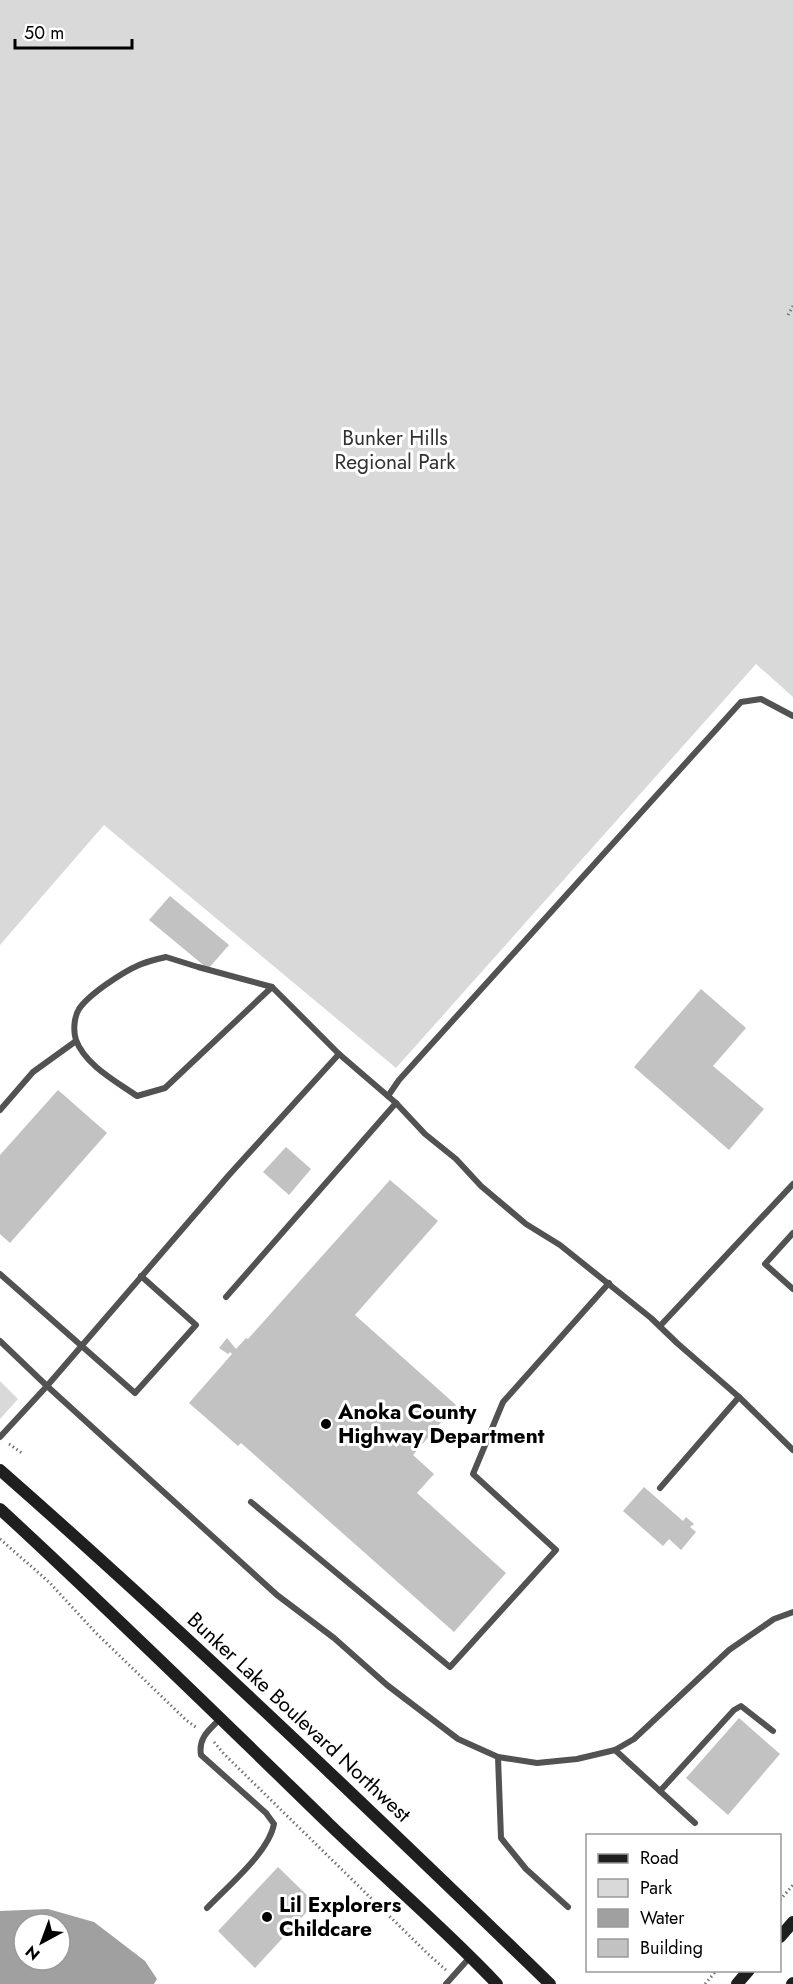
<svg xmlns="http://www.w3.org/2000/svg" width="793" height="1984" viewBox="0 0 793 1984" font-family="Jost,sans-serif">
<style>
.green{fill:#d9d9d9}
.water{fill:#a0a0a0;fill-rule:evenodd}
.building{fill:#c2c2c2}
.lines{fill:none;stroke-linecap:round;stroke-linejoin:round}
.path{stroke:#747474;stroke-width:3;stroke-dasharray:1.5 3;stroke-linecap:butt}
.lane{stroke:#525252;stroke-width:6}
.secondary{stroke:#1f1f1f;stroke-width:12}
.poi-dot{fill:#000;stroke:#fff;stroke-width:2}
.labels{text-anchor:middle;stroke-width:6;stroke-linejoin:round;paint-order:stroke}
.park-label{font-size:21px;fill:#303030;stroke:#fff}
.poi-label{font-size:21px;font-weight:bold;fill:#000;stroke:#fff;text-anchor:start}
.street-label{font-size:21px;fill:#000;stroke:#fff}
</style>
<rect width="100%" height="100%" fill="#fff"/>
<g class="green">
<polygon points="0,0 793,0 793,697 756,664 396,1068 104,825 0,945"/>
<polygon points="0,1381 18,1399 0,1419"/>
</g>
<path class="water" d="M 48,1909 L 94,1922 L 145,1961 L 157,1979 L 154,1984 L 0,1984 L 0,1911 ZM 24,1924 L 60,1924 L 60,1960 L 24,1960 Z"/>
<g class="building">
<polygon points="170,896 229,945 208,969 149,920"/>
<polygon points="701,989 746,1028 713,1066 764,1109 729,1150 634,1067"/>
<polygon points="58,1090 107,1133 10,1243 0,1234 0,1155"/>
<polygon points="286,1147 311,1169 289,1195 263,1172"/>
<polygon points="390,1180 438,1221 355,1315 456,1405 413,1455 434,1474 417,1493 506,1573 454,1632 241,1443 238,1446 189,1403 232,1354 230,1352 228,1354 219,1348 227,1338 236,1349 246,1338 248,1339"/>
<polygon points="644,1487 683,1521 686,1517 694,1524 690,1527 696,1532 681,1550 669,1539 663,1546 623,1511"/>
<polygon points="739,1718 780,1754 728,1815 686,1778"/>
<polygon points="278,1867 315,1903 255,1968 218,1931"/>
</g>
<g class="lines">
<g class="path">
<polyline points="788,315 793,306"/>
<polyline points="9,1444 22,1453"/>
<polyline points="0,1539 49,1582 96,1633 186,1720 197,1728"/>
<polyline points="214,1742 224,1754 428,1954 446,1970"/>
<polyline points="780,1900 793,1885"/>
<polyline points="705,1984 717,1970"/>
</g>
<g class="lane">
<path d="M 166,957 L 198,967 L 272,987 L 165,1088 L 137,1096 C 117,1082 85,1065 76,1040 C 73,1031 74,1017 79,1009 C 89,994 123,972 139,965 C 148,961 157,959 166,957 Z"/>
<polyline points="272,987 339,1054 396,1103 425,1134 456,1159 481,1186 526,1224 560,1245 651,1318 677,1343 739,1397 793,1450"/>
<polyline points="388,1096 399,1080 741,702 761,699 793,716"/>
<polyline points="0,1110 33,1072 76,1041"/>
<polyline points="793,1233 765,1264 793,1289"/>
<polyline points="0,1274 135,1393 196,1325 141,1276"/>
<polyline points="226,1297 396,1103"/>
<polyline points="660,1326 793,1184"/>
<polyline points="0,1341 47,1386 229,1175 339,1054"/>
<polyline points="0,1437 47,1386 277,1595 334,1638 387,1685 458,1739 498,1757 537,1763 577,1759 615,1750 634,1739 729,1650 774,1619 793,1612"/>
<polyline points="660,1488 739,1397"/>
<polyline points="251,1502 450,1667 556,1550 473,1474 503,1402 609,1283"/>
<polyline points="615,1750 695,1823"/>
<polyline points="498,1757 501,1838 526,1869 568,1907"/>
<polyline points="660,1791 734,1710 741,1706 773,1731"/>
<path d="M 207,1908 C 228,1886 269,1852 274,1824 L 266,1813 L 201,1755 C 198,1738 209,1730 220,1719"/>
<polyline points="446,1984 471,1956"/>
</g>
<g class="secondary">
<path d="M 0,1470 C 189,1636 370,1810 550,1984"/>
<path d="M 0,1509 C 112,1612 220,1718 329,1824 C 385,1878 444,1928 497,1984"/>
<polyline points="780,1937 793,1922"/>
<polyline points="737,1984 749,1970"/>
<polyline points="792,1984 793,1983"/>
</g>
</g>
<g class="poi-dot">
<circle cx="326" cy="1424" r="6"/>
<circle cx="267" cy="1917" r="6"/>
</g>
<g class="labels">
<g class="park-label">
<text x="395" y="445">Bunker Hills<tspan x="395" dy="24">Regional Park</tspan></text>
</g>
<g class="poi-label">
<text x="338" y="1419">Anoka County<tspan x="338" dy="24">Highway Department</tspan></text>
<text x="279" y="1912">Lil Explorers<tspan x="279" dy="24">Childcare</tspan></text>
</g>
<g class="street-label">
<text transform="translate(299 1717) rotate(43)" y="7">Bunker Lake Boulevard Northwest</text>
</g>
</g>
<rect x="586" y="1834" width="195" height="138" fill="#ffffff" stroke="#999999" stroke-width="1.5"/>
<rect x="598" y="1854" width="30" height="9" fill="#1f1f1f" stroke="#999999" stroke-width="1.5"/>
<text x="640" y="1864" font-size="18" fill="#000000">Road</text>
<rect x="598" y="1879" width="30" height="18" fill="#d9d9d9" stroke="#999999" stroke-width="1.5"/>
<text x="640" y="1894" font-size="18" fill="#000000">Park</text>
<rect x="598" y="1909" width="30" height="18" fill="#a0a0a0" stroke="#999999" stroke-width="1.5"/>
<text x="640" y="1924" font-size="18" fill="#000000">Water</text>
<rect x="598" y="1939" width="30" height="18" fill="#c2c2c2" stroke="#999999" stroke-width="1.5"/>
<text x="640" y="1954" font-size="18" fill="#000000">Building</text>
<g transform="translate(42 1942) rotate(221)"><circle r="28" fill="#ffffff" stroke="#999999" stroke-width="1.5"/>
<path d="M0-4.5L10 22L0 15L-10 22Z" fill="#000000"/>
<text y="-9" font-size="16" font-weight="bold" text-anchor="middle" fill="#000000">N</text>
</g>
<path d="M15 39v9h117v-9" fill="none" stroke="#000000" stroke-width="3"/>
<text x="24" y="39" font-size="18" fill="#000000" stroke="#ffffff" stroke-width="4.5" paint-order="stroke">50 m</text>
</svg>
